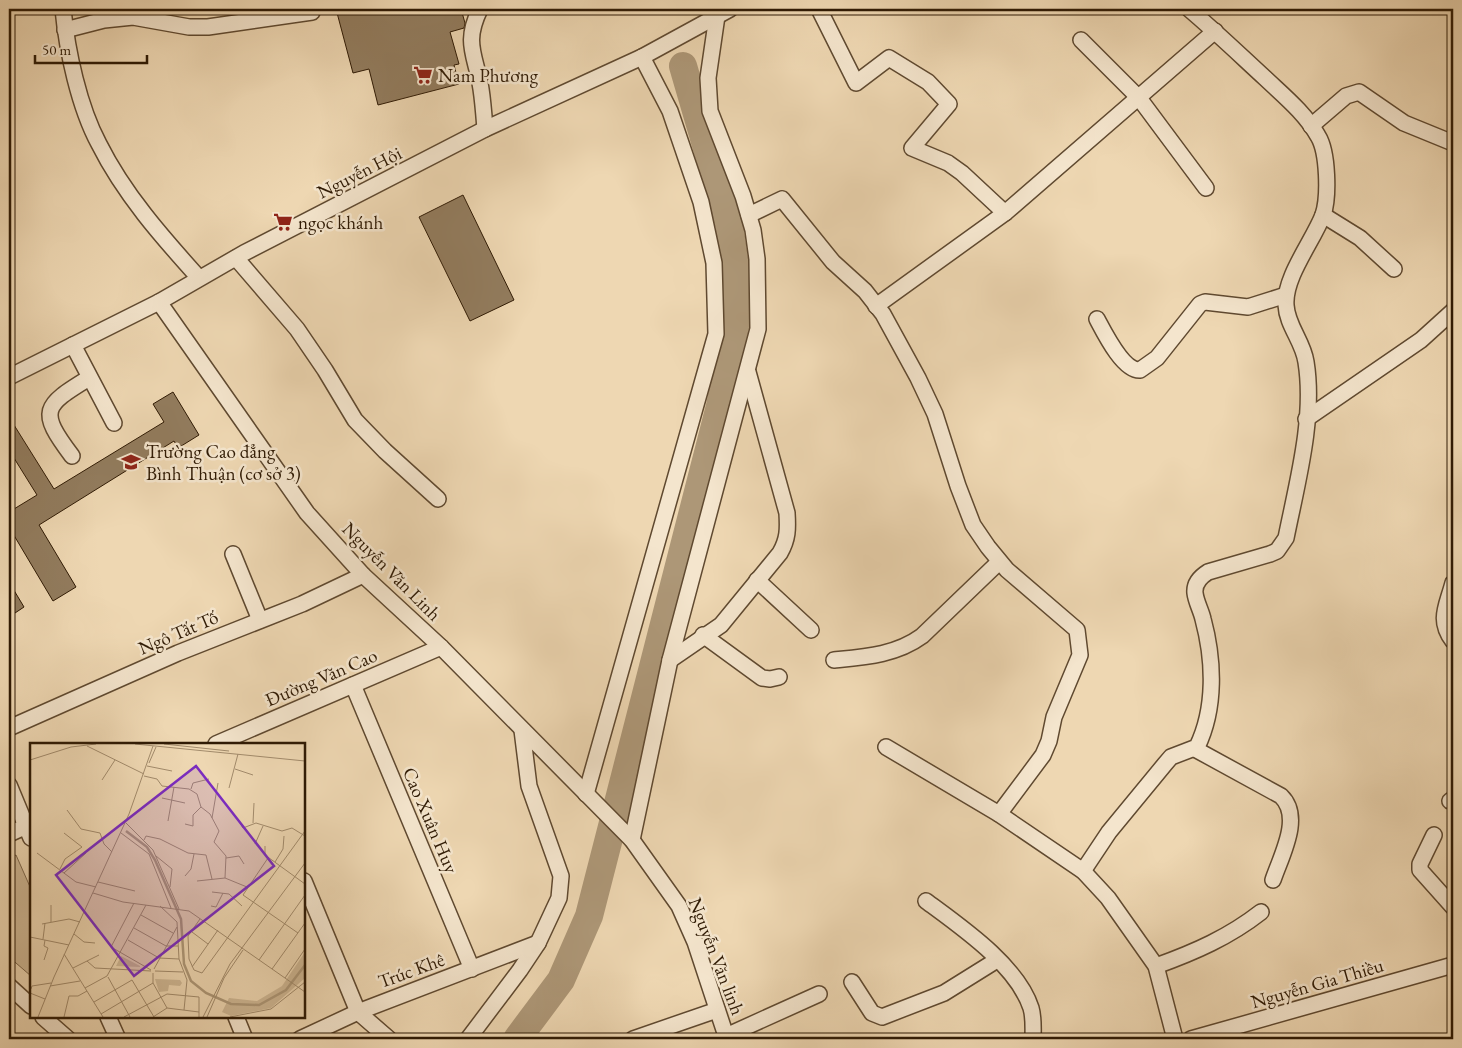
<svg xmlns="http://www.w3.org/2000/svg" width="1462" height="1048" viewBox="0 0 1462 1048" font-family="'EB Garamond',serif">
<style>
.green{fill:#ceb794;stroke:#7e684c}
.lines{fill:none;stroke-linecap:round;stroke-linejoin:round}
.river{stroke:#ad9777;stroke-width:28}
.building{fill:#927c5e;stroke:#2f1a04}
.minor-casing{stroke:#5f4930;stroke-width:18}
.minor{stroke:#f4e5cd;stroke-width:15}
.labels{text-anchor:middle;stroke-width:5;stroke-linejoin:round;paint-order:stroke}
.poi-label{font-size:19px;fill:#2f1a04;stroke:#f4e5cd;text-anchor:start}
.street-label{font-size:19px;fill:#2f1a04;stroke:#f4e5cd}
.inset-river{fill:none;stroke:#ad9777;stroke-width:2.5}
.inset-road{fill:none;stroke:#a28b6c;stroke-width:1}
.view{fill:#7b2cbf;fill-opacity:0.15;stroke:#7b2cbf;stroke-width:2.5}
.inset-edge{fill:none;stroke:#2f1a04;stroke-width:2.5}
</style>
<rect width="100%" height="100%" fill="#eed7b2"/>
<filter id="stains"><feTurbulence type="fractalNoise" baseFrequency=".004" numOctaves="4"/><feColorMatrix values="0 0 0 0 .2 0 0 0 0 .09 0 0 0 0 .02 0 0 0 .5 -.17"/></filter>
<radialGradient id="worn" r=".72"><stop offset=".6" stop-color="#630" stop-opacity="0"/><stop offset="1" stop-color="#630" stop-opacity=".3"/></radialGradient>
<polygon class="green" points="16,855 31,889 31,976 9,957 9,858"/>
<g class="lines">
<polyline class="river" points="517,1039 561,980 589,916 720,406 737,317 737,279 729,224 683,66"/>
</g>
<g class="building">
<polygon points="336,9 461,9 465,23 464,28 450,32 459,64 454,65 459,84 378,105 369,69 353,73"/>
<polygon points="463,195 514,300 470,321 419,217"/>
<polygon points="173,392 199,435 178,448 174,441 39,525 76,587 53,601 9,527 9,512 37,495 9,450 9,417 54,489 164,422 153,404"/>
<polygon points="9,582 24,607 9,617"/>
</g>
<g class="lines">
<g class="minor-casing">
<g id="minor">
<path d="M 63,9 C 67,51 79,107 99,144 C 124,194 162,237 199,278"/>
<path d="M 480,9 C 463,44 476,55 481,89 C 483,102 484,116 485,129"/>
<polyline points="819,9 856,83 889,58 928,82 949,104 912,148 948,163 962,173 1005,213"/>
<polyline points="65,30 104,20 133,17 189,27 208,27 312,12"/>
<polyline points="1081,40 1139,98 1206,188"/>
<polyline points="1311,126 1346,96 1359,92 1404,123 1453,143"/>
<polyline points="749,215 782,199 833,262 865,291 883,314 918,378 935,414 958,486 973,525 988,547 1007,570 1077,630 1080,655 1054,717 1049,741 1043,755 999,814"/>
<polyline points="1323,215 1360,238 1394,269"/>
<polyline points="236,258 297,329 325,370 355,420 385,451 438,499"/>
<polyline points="159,302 307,513 363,575 441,647 632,840 679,906 695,942 727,1039"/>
<polyline points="876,306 1005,213 1215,31"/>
<path d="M 1097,319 C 1104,332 1123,371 1140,370 L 1157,358 L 1200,304 L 1205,302 L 1248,307 L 1286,295"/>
<polyline points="73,345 114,423"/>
<polyline points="9,377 159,302 244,253 485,129 642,57 730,9"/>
<polyline points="1306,419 1421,340 1453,311"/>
<path d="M 72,456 C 38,411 43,406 89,378"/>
<polyline points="233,554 260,620"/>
<polyline points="757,580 811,630"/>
<path d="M 1453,583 C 1447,606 1437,620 1453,641"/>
<polyline points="703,635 762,678 770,679 779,677"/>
<path d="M 670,660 L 721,625 L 780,553 C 788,539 788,529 787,513 L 748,372"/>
<path d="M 834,660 C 865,657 896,655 922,636 L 999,562"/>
<polyline points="353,685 472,969"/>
<polyline points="9,728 178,653 302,604 363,575"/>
<polyline points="216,744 441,647"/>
<polyline points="886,747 999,814 1083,871 1108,898 1156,966 1175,1039"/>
<path d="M 1195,749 L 1281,796 C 1303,817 1281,856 1273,880"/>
<polyline points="9,785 31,838"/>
<polyline points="586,794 716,334 714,263 701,202 670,111 642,57"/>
<polyline points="1450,801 1453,799"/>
<polyline points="9,834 31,824"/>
<polyline points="1434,835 1420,864 1420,870 1453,907"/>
<polyline points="632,840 670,660 758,329 757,259 753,230 743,196 710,111 708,78 717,16"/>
<path d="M 1083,871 L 1109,832 L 1165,764 L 1171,757 L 1197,747 C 1216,708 1214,660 1203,619 C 1201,610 1196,602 1195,593 C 1194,583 1200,577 1208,572 L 1270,554 L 1277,551 L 1286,538 C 1297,483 1315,418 1306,362 C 1303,341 1287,326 1286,305 C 1284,277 1313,241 1323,215 C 1329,197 1328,152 1318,136 C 1305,113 1284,96 1265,78 C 1240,55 1215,31 1189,9"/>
<polyline points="304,881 358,1012 389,1039"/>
<path d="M 926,901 C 961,927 1017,965 1031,1008 C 1034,1018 1033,1029 1033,1039"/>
<path d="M 1156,966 C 1195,952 1229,937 1261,912"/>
<polyline points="852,982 872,1013 882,1017 944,993 997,960"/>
<polyline points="9,986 31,1006"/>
<polyline points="43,1017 68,1039"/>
<polyline points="108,1017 118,1039"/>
<polyline points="236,1017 245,1039"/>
<polyline points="726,1036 819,994"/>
<polyline points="300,1039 358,1012 538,943"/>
<polyline points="468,1039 520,970 538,943 559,898 561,876 529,786 522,730"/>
<polyline points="633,1039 717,1010"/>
<polyline points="1191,1039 1453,965"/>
</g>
</g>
<use href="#minor" class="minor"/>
</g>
<defs>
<g id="supermarket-bare" transform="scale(1.5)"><path d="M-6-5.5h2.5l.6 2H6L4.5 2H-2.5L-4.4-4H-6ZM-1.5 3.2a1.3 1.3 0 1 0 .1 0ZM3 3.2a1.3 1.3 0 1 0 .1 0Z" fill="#8f2418" stroke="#f4e5cd" stroke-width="2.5" paint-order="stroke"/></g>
<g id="university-bare" transform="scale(1.5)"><path d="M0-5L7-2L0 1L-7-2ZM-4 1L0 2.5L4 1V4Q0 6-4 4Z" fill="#8f2418" stroke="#f4e5cd" stroke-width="2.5" paint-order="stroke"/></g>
</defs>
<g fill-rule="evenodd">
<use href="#supermarket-bare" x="423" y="75"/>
<use href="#supermarket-bare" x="283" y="222"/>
<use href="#university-bare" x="131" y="462"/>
</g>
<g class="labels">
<g class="poi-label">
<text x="438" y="82">Nam Phương</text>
<text x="298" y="229">ngọc khánh</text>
<text x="146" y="458">Trường Cao đẳng<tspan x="146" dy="22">Bình Thuận (cơ sở 3)</tspan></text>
</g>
<g class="street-label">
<text transform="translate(359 172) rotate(-27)" y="7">Nguyễn Hội</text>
<text transform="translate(392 571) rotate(45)" y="7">Nguyễn Văn Linh</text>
<text transform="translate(178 632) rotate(-23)" y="7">Ngô Tất Tố</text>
<text transform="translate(321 677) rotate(-23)" y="7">Đường Văn Cao</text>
<text transform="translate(431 820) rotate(67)" y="7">Cao Xuân Huy</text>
<text transform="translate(717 956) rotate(69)" y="7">Nguyễn Văn linh</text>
<text transform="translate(411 970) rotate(-20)" y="7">Trúc Khê</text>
<text transform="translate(1317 983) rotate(-16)" y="7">Nguyễn Gia Thiều</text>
</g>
</g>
<g transform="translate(30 743)">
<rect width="275" height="275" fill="#eed7b2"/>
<path d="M 275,209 L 275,235 L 241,265 L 201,273 L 192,269 L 199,255 L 227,258 L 252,243 ZM 91,213 L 110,223 L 110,224 L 86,223 ZM 125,236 L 150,237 L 152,240 L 150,243 L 139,242 L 138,248 L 129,249 Z" fill="#ceb794"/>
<path class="inset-river" d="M 96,88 L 117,104 L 125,117 L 151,176 L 154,221 L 161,238 L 176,250 L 201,261 L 229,262 L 256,247 L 275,222"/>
<path class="inset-road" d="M 105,1 L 275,18M 134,1 L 199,8M 57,3 L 114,31M 0,17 L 41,4 L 66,1M 119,20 L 126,4M 117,23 L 142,28M 205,26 L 223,32M 114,33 L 127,36 L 132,43 L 159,46 L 167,51 L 171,64 L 180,71 L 189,88 L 184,99 L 196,113 L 195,135M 72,37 L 85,17M 199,45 L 208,11M 161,46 L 163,40 L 179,36M 132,55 L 155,60M 37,67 L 51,86 L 70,90 L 74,101 L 82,109M 182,75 L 188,40M 207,75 L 213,85 L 226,80 L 252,88 L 262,85 L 275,93M 138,78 L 144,44M 96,80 L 123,107 L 149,166M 223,80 L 224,60M 155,81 L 163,83 L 163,72 L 171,64M 91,90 L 119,111 L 141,165M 114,97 L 116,93 L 130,96 L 158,110 L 176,112 L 182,136M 225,101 L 233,83M 235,103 L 235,112 L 275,141M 7,110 L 46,139 L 66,144M 126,113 L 142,126 L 140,144M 196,115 L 209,113 L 214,121M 238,115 L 213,152 L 268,190M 245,119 L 253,106 L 254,93M 30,126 L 35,116 L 52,104 L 34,90M 34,130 L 56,110M 155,133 L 161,126 L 164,111M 167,138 L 195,135 L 217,144M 68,139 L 105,148M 182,149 L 199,151 L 212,163M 63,150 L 93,159 L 159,168 L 275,249M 104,160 L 81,204 L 121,227M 130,163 L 147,179 L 149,216 L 157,237 L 154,267M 181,163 L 186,164 L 193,150M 111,172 L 143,190M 170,176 L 158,193 L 159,216 L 164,227 L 172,230 L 275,88M 21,179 L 21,162M 12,181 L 39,176 L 50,179M 104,185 L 136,203 L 148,203M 162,189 L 178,201M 44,191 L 54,199 L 65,200M 0,194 L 39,202M 13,196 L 15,180M 98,197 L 129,215 L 149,216M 34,211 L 73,274M 14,217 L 18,205 L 14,203 L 15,197M 229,217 L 275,152M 57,218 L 65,225 L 121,228M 162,224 L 188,187M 43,225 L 69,212M 124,226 L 147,184M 242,226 L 275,180M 125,228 L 153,229M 123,230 L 123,240 L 137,265M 78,234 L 100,274M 255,235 L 275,206M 20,243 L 50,238M 55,245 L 77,233 L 116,162M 1,246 L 2,243 L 21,240M 0,250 L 15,256M 64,259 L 102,237 L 124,274M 71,271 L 123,240M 8,274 L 24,234 L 99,71 L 123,3M 34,274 L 39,253 L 48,253 L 57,248M 94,274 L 137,251 L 169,254 L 169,274M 123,274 L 137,265 L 169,269M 173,274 L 200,221 L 275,120M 177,274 L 194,235 L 213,207M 200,274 L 241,266 L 275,239"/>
<path class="view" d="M 166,23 L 244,123 L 104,233 L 26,132 Z"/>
<rect width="275" height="275" class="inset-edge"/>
</g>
<rect width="1462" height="1048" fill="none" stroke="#eed7b2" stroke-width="30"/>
<rect x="10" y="10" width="1442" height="1028" fill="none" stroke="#2f1a04" stroke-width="2.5"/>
<rect x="15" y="15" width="1432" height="1018" fill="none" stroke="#2f1a04"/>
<path d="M35 55v8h112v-8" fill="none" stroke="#2f1a04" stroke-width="2.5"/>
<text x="42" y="55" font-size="15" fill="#2f1a04" stroke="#f4e5cd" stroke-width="4" paint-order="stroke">50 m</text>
<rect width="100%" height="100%" filter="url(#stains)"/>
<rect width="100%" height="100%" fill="url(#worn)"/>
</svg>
